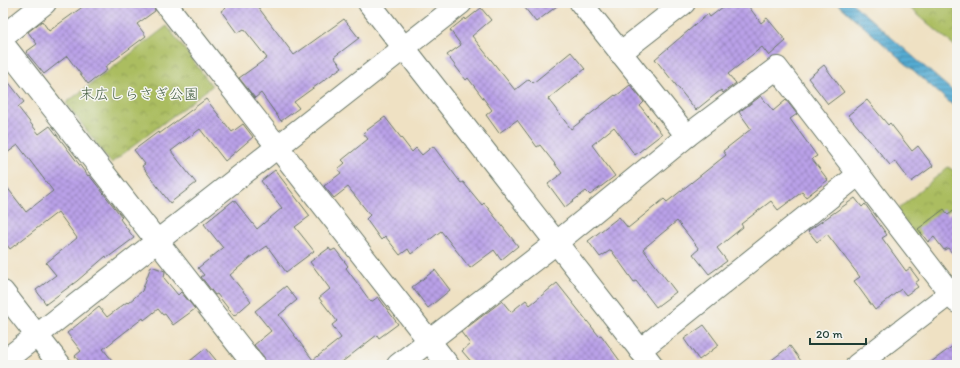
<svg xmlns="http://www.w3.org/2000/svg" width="960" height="368" viewBox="0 0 960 368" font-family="Itim,'Klee One',sans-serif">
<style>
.park{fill:url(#park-crowns);stroke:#657d4a}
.water{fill:url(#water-rules);stroke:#3a7483}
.building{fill:url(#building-cross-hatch)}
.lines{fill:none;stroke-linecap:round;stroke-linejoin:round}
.street-casing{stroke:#687666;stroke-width:24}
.secondary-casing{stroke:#687666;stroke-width:24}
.street{stroke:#fff;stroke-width:22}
.secondary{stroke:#fff;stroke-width:22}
.labels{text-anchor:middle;stroke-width:3;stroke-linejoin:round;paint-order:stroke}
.park-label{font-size:15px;fill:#425d3f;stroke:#f6f6f2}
</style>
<defs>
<pattern id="park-crowns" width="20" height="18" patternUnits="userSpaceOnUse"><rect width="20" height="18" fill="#abbd61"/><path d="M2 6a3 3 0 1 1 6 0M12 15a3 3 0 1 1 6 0" fill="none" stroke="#8b9b51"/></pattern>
<pattern id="water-rules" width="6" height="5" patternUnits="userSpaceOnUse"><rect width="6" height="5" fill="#55abd2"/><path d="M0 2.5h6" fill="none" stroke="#468cab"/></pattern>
<pattern id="building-cross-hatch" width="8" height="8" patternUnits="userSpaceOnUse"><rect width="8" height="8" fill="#baa1e8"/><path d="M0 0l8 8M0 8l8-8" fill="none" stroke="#9784bd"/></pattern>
</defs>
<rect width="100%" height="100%" fill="#f6f6f2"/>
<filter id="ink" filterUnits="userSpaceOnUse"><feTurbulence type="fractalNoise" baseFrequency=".025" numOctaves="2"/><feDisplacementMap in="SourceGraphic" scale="8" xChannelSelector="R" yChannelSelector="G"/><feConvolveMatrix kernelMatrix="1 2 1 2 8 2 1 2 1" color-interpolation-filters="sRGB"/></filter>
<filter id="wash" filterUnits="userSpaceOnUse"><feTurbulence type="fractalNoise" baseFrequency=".012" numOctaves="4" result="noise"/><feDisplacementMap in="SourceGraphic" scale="16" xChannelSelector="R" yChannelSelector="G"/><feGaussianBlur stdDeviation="0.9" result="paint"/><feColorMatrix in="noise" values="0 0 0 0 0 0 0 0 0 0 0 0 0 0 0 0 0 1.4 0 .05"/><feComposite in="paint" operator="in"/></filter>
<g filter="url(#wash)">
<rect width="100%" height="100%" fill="#efe1c3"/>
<g class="park">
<polygon points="904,3 956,3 957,48"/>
<polygon points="167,26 212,86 111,163 66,103"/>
<polygon points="948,167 957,173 957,204 915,239 896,211"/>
</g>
<polygon class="water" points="837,3 852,3 957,95 957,109"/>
<g id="blocks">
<g class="building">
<polygon points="88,3 153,3 155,11 137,24 146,36 105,67 107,70 88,84 67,56 44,74 26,52 37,44 28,32 42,21 49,31"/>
<polygon points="231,3 255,3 294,55 344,19 359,38 334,57 342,67 294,102 299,108 281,121 261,93 255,98 239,78 267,58 244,29 237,33 221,11"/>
<polygon points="521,3 561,3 536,22"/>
<polygon points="728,3 746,3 761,23 767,18 786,41 769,56 762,47 728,74 736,83 723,93 721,90 696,110 655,59 708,14 710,17"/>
<polygon points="481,8 491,20 472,36 515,90 529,79 533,83 571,52 585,69 548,99 571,129 615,95 616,96 630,85 644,102 640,106 662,134 635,155 614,127 592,145 615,176 590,195 586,191 565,207 548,184 562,173 540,145 537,147 517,120 499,133 486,115 492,110 468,78 466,80 447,55 461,45 450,30 465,18 466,20"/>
<polygon points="824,65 844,92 828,104 808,78"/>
<polygon points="3,75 24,102 18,107 39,134 50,126 88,176 89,175 122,217 120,219 134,238 107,258 106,256 77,281 46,304 36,290 56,275 46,263 77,238 58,212 10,249 3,240 3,182 26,212 53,191 18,145 3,156"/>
<polygon points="761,96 773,111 786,100 797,114 790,119 817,156 812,159 828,180 806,197 802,192 778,210 771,201 741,224 743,227 717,248 727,261 709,274 693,254 699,249 677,221 643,249 676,292 656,307 636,281 634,282 611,250 600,257 588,241 619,217 628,228 664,199 667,202 726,155 723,151 751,129 739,112"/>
<polygon points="206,99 232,132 243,124 253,137 225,161 200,129 171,151 196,183 170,203 142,166 145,164 134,150 158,132 159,134"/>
<polygon points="867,100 888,125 890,123 912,151 918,146 933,166 911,182 895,161 890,165 848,115"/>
<polygon points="385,117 412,152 416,148 422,155 433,146 461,183 463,182 482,205 484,203 518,246 501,260 494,250 470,268 441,231 411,254 408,249 400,255 385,236 381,240 366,219 370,215 348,187 334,198 324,186 341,173 338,169 345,163 342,160 368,139 363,133"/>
<polygon points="275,170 310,216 295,227 314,251 286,272 267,246 250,258 230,275 251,301 234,316 217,294 215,295 201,277 204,275 198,268 223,248 204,224 234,200 257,229 282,208 261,181"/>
<polygon points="855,198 862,207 865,204 887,235 882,238 906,271 910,268 919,280 915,283 918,287 906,295 901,289 875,310 854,281 860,277 827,234 817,242 808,231"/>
<polygon points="957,208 957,259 948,248 944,250 934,237 928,242 918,229 944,209 948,215"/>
<polygon points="329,248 331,251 335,249 348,266 346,268 371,302 378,297 398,324 379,338 377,335 338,365 266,365 264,357 254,345 271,331 255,311 286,286 297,300 279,315 313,360 341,338 332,325 337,321 319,298 330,289 310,262"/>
<polygon points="151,266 165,271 164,278 178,295 181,292 195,309 173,325 165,314 163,315 158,309 144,320 143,318 103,349 116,365 82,365 75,356 81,351 67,333 99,307 107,317 127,302 128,303 142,291"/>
<polygon points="435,270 450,290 428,308 412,287"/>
<polygon points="557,283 599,336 601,335 623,365 474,365 462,351 470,344 461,332 502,301 511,312 526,300 530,305"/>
<polygon points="704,325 719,345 699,360 684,339"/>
<polygon points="957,343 957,365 927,365"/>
<polygon points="790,346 804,365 765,365"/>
<polygon points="206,348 220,365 185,365"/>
</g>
</g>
</g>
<g filter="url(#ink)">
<use href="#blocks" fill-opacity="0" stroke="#687666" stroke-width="1"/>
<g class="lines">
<g class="street-casing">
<g id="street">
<polyline points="165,3 448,365"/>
<polyline points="369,3 652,365"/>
<polyline points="581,3 687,136"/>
<polyline points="3,36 45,3"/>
<polyline points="3,44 254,365"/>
<polyline points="620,53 684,3"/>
<polyline points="3,292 60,365"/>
<polyline points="640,350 859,174"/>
<polyline points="3,362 461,3"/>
<polyline points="398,365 556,243 687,136 777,68 957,302"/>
</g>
</g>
<g class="secondary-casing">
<polyline id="secondary" points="857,365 957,288"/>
</g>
<use href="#street" class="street"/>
<use href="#secondary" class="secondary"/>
</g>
</g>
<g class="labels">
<g class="park-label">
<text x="139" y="99">末広しらさぎ公園</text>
</g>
</g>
<rect width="960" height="368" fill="none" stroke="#f6f6f2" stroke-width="16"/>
<path d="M810 338v6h56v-6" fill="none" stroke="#1f3d34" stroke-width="2"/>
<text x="816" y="338" font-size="12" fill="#1f3d34" stroke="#f6f6f2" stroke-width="3" paint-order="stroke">20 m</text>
</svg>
